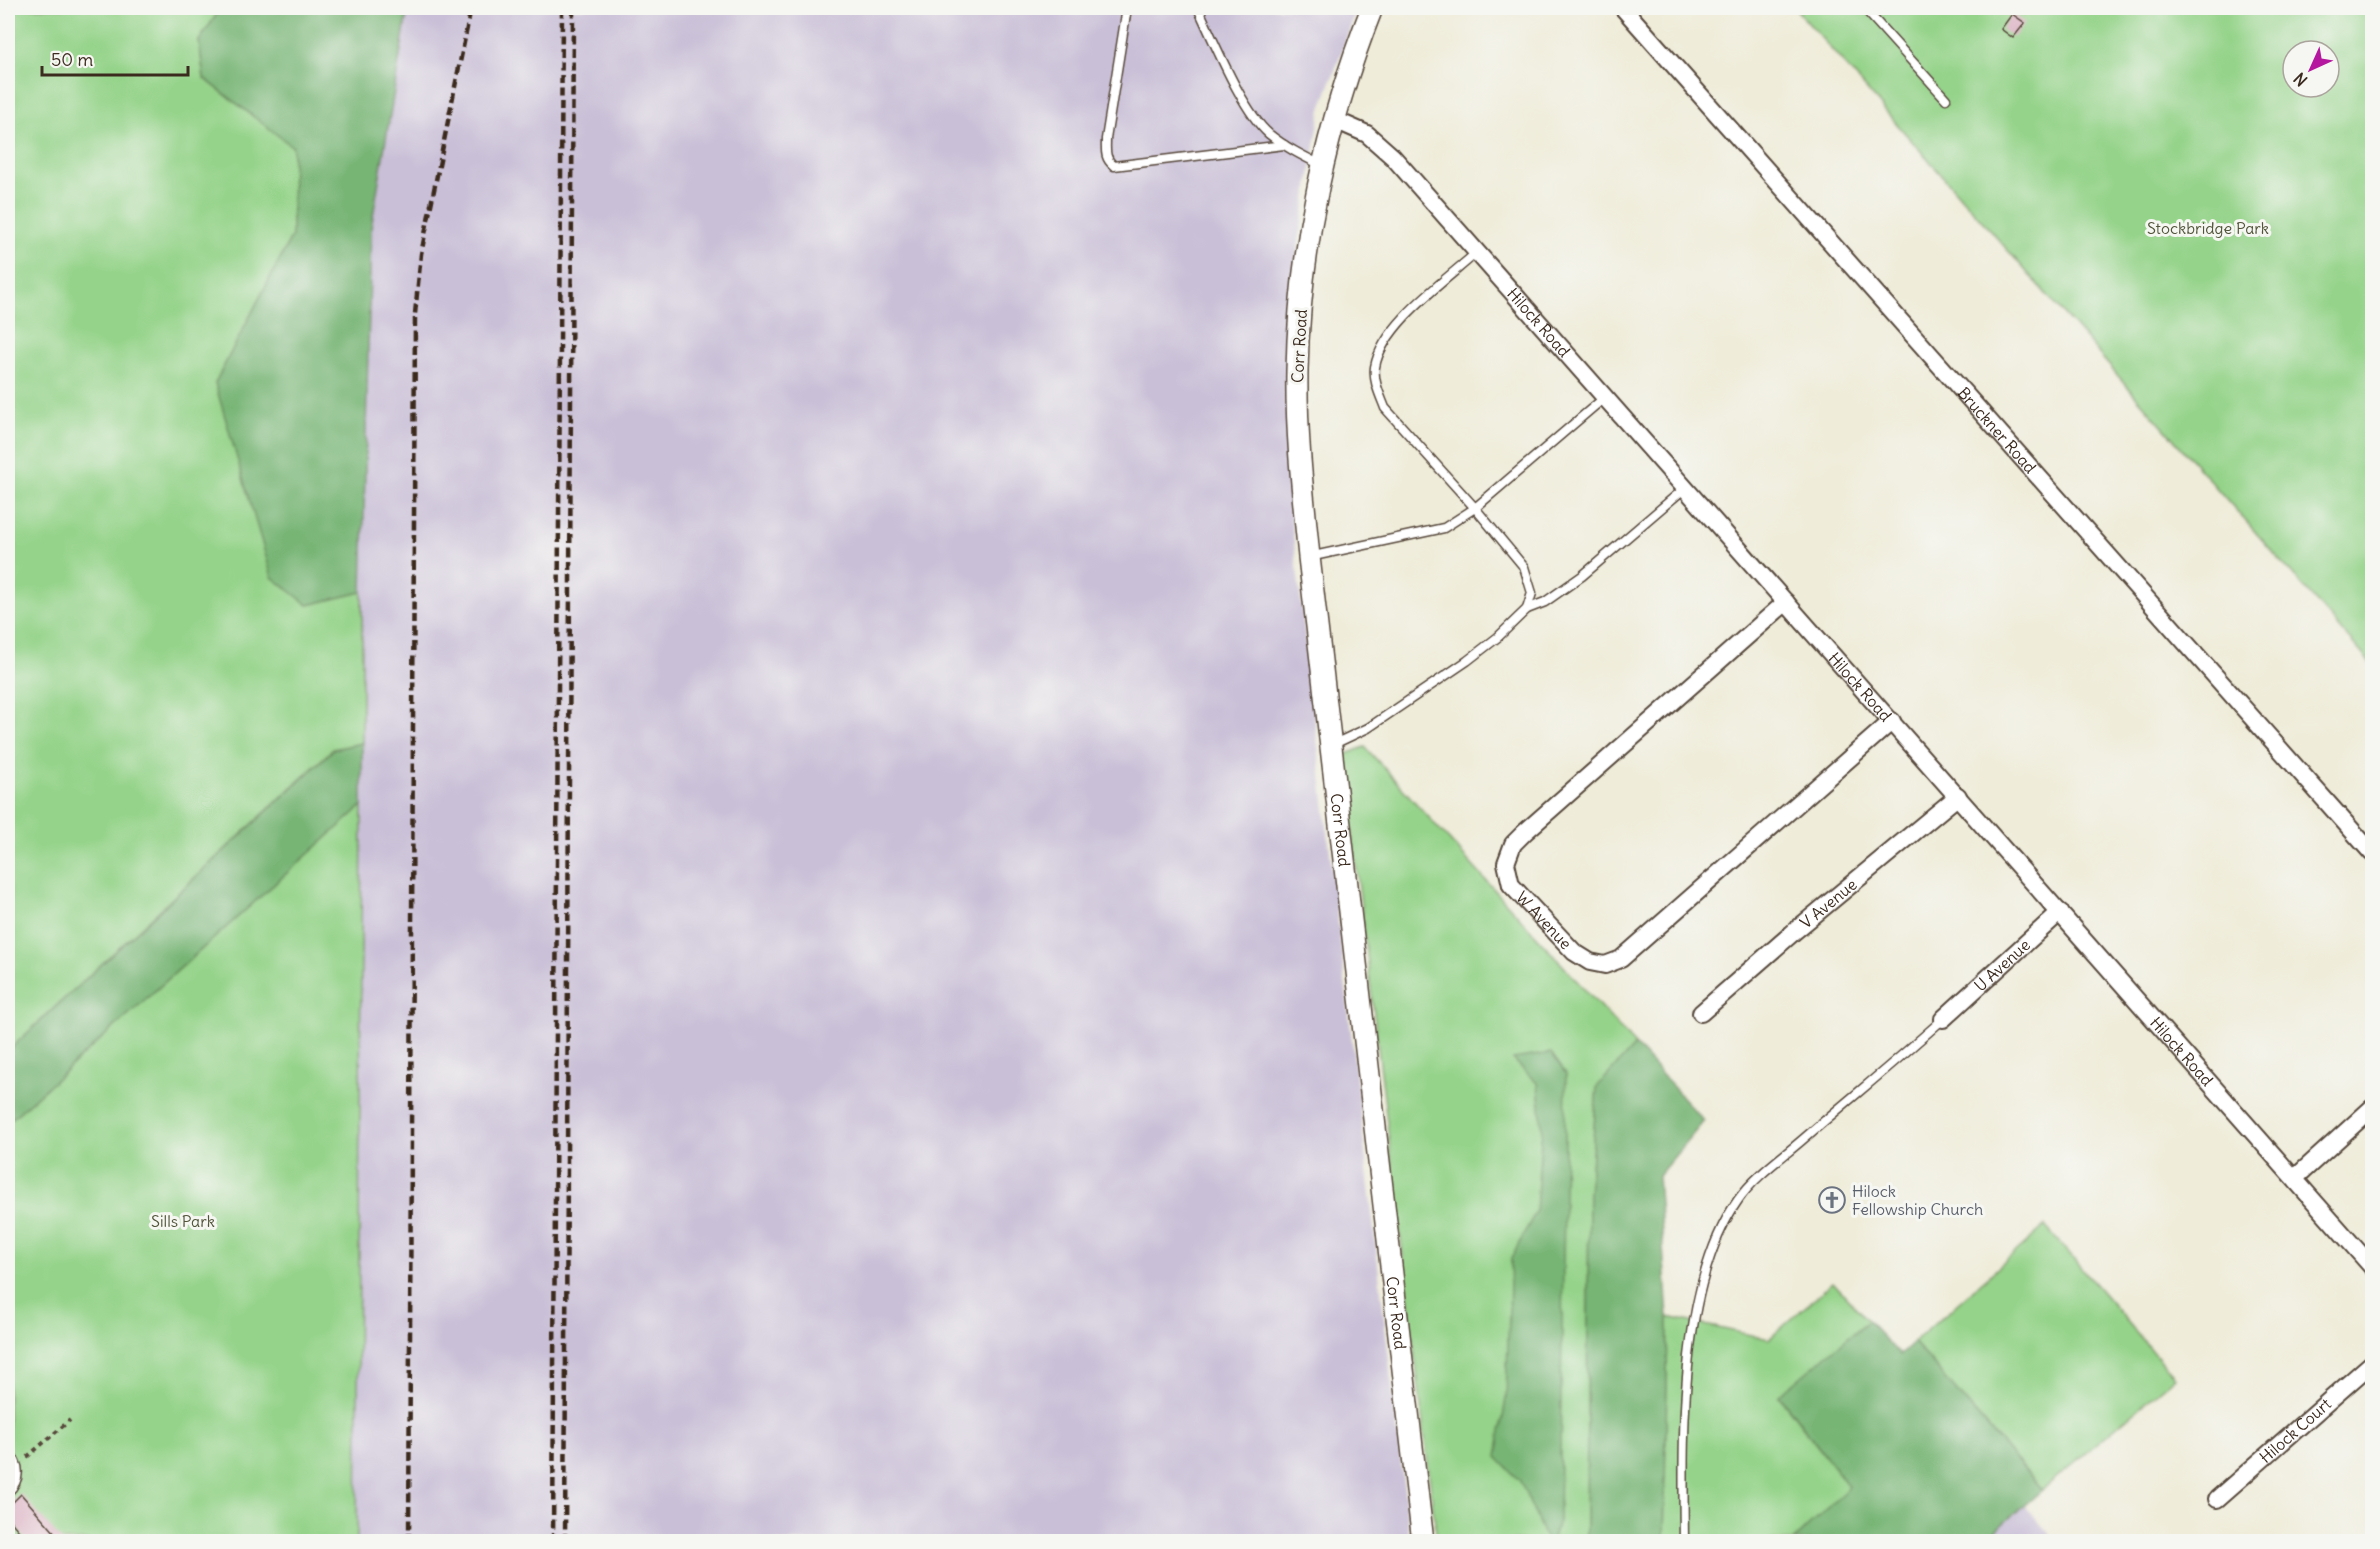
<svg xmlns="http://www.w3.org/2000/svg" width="2380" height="1549" viewBox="0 0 2380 1549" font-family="Delius,sans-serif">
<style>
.industrial{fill:#c9bfd7}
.green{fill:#94d389;stroke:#687e54;stroke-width:1.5;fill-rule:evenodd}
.forest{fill:#77b575;stroke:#59704a;stroke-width:1.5}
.building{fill:#d8a7bd}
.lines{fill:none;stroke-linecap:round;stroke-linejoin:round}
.service-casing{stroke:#56473a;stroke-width:11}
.minor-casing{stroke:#56473a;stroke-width:20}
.tertiary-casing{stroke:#56473a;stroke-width:24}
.path{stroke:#56473a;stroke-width:4;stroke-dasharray:4.5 4.5;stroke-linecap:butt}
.service{stroke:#fff;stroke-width:8}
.minor{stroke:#fff;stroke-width:16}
.tertiary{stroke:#fff;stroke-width:21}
.rail{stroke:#3b2a1e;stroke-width:4.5;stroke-dasharray:9 4.5;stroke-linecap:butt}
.labels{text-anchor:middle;stroke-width:6;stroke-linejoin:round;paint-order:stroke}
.park-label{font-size:16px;fill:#515439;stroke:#f6f6f2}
.street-label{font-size:16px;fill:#3b2a1e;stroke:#f6f6f2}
.worship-label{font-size:16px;fill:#5b616d;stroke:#f6f6f2;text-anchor:start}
</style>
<rect width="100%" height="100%" fill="#f6f6f2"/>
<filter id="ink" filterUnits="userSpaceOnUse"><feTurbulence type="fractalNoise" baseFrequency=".0167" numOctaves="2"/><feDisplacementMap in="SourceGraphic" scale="12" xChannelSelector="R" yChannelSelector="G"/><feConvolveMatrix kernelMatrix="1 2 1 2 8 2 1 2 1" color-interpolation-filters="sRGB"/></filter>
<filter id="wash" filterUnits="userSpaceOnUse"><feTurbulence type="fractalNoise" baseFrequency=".008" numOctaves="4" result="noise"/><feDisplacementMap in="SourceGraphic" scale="24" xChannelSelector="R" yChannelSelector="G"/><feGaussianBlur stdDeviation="1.35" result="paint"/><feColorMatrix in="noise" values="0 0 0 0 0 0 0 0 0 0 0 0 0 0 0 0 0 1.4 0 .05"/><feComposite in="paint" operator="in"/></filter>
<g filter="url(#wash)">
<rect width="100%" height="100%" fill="#efecd9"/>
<g class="industrial">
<polygon points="408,8 1357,8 1321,109 1292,283 1286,377 1291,517 1410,1541 357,1542 362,592 371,228"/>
<polygon points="2024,1505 2056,1541 1983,1541"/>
</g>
<g class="green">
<polygon points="8,8 221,8 199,41 204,78 293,147 292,236 215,383 308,605 362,592 362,743 333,749 8,1051"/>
<path d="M 1795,8 L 2372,8 L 2372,665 ZM 2293,51 L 2329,51 L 2329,87 L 2293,87 Z"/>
<polygon points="1365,747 1635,1045 1597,1088 1589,1196 1586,1541 1437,1541 1343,755"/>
<polygon points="362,806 357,1541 8,1541 8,1122"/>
<polygon points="2045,1226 2175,1377 2042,1490 1914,1342"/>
<polygon points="1833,1282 1868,1321 1779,1396 1849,1487 1793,1541 1664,1542 1668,1317 1769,1339"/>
</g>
<g class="forest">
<polygon points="221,8 408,8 371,228 362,592 308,605 272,577 215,383 292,236 293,147 204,78 199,41"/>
<polygon points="362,743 362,806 8,1122 8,1051 334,749"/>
<polygon points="1635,1045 1704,1121 1658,1176 1668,1317 1664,1541 1586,1541 1589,1196 1597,1087"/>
<polygon points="1551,1053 1566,1074 1559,1518 1552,1541 1547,1542 1520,1481 1497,1457 1506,1398 1511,1259 1536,1211 1542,1127 1538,1084 1513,1059"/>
<polygon points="1868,1321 1900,1355 1914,1342 2042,1490 1983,1541 1793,1541 1849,1487 1779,1395"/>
</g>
<g id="blocks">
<g class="building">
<polygon points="2012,14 2025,23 2013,38 2001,29"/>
<polygon points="21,1494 63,1542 28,1542 8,1518 8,1507"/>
</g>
</g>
</g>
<g filter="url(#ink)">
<use href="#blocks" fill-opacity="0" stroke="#56473a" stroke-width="1.5"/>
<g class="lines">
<g class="service-casing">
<g id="service">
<path d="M 1127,8 L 1106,139 C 1106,150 1104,158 1114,166 L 1284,145"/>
<path d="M 1198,8 C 1214,41 1242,111 1269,134 C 1285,147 1303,156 1321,165"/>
<polyline points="1864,8 1946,99"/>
<polyline points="1309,557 1444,528 1475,508 1604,398"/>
<polyline points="1527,609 1545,602 1582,576 1685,488"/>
<path d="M 1332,745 L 1368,728 L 1467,661 L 1498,637 L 1527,609 L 1532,593 L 1524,567 L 1475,508 L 1385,408 C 1380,395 1373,381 1375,367 C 1382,325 1445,281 1476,253"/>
<path d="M 8,1452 C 21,1464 21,1480 8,1492"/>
<path d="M 1684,1542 C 1683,1439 1678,1286 1738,1200 C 1754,1177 1780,1159 1801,1141 C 1848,1100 1897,1061 1943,1019"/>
</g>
</g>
<g class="minor-casing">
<g id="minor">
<path id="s1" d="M 1623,8 L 2372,853"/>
<path id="s2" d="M 1335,120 L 1367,134 L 1393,157 L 2372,1267"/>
<path id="s3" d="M 1786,602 L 1525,832 L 1513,844 L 1506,863 L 1511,885 L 1574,952 L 1590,962 L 1605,965 L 1621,959 L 1892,721"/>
<path id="s4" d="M 1701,1013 L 1796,930 L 1958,796"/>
<path id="s5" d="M 1943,1019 L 2060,912"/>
<polyline points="2295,1178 2372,1108"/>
<path id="s6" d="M 2217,1499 L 2372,1363"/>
</g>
</g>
<g class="tertiary-casing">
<g id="tertiary">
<path id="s7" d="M 1372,8 C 1327,122 1299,247 1297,371 C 1296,433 1303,495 1309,557 L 1423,1542"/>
</g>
</g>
<polyline class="path" points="27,1457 70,1420"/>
<use href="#service" class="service"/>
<use href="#minor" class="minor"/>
<use href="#tertiary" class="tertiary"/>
<g class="rail">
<polyline points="409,1542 415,314 421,254 471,8"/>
<polyline points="553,1542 562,8"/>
<polyline points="565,1542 573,8"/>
</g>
</g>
</g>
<defs>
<g id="church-ring" transform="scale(1.35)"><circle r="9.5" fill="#f6f6f2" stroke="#6b7280" stroke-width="1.5"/><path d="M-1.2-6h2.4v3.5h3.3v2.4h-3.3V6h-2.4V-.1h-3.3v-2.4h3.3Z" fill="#6b7280"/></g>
</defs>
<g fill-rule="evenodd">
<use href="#church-ring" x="1832" y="1200"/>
</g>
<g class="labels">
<g class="park-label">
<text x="2208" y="234">Stockbridge Park</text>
<text x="183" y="1227">Sills Park</text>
</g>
<g class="street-label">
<text dy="6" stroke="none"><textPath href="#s2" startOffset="290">Hilock Road</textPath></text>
<text transform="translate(1299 346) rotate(-87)" y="6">Corr Road</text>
<text dy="6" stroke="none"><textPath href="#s1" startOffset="564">Bruckner Road</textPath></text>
<text dy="6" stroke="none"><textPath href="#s2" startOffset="776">Hilock Road</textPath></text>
<text dy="6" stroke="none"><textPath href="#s7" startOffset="834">Corr Road</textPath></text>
<text dy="6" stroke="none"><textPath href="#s4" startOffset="168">V Avenue</textPath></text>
<text dy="6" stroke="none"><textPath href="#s3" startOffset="456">W Avenue</textPath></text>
<text dy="6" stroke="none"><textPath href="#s5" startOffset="80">U Avenue</textPath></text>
<text dy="6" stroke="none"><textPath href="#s2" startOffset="1262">Hilock Road</textPath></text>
<text dy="6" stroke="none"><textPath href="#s7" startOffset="1320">Corr Road</textPath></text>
<text dy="6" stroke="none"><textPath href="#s6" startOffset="104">Hilock Court</textPath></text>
</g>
<g class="worship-label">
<text x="1852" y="1197">Hilock<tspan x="1852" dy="18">Fellowship Church</tspan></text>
</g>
</g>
<rect width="2380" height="1549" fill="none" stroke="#f6f6f2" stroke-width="30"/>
<g transform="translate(2311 69) rotate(225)"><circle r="28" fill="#f6f6f2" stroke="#aba49d" stroke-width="1.5"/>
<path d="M0-4.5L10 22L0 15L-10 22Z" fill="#b5179e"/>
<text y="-9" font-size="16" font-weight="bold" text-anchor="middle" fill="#3b2a1e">N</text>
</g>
<path d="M42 66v9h146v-9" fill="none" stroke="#3b2a1e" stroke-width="3"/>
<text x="51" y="66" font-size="18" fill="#3b2a1e" stroke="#f6f6f2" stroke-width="4.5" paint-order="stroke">50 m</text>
</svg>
